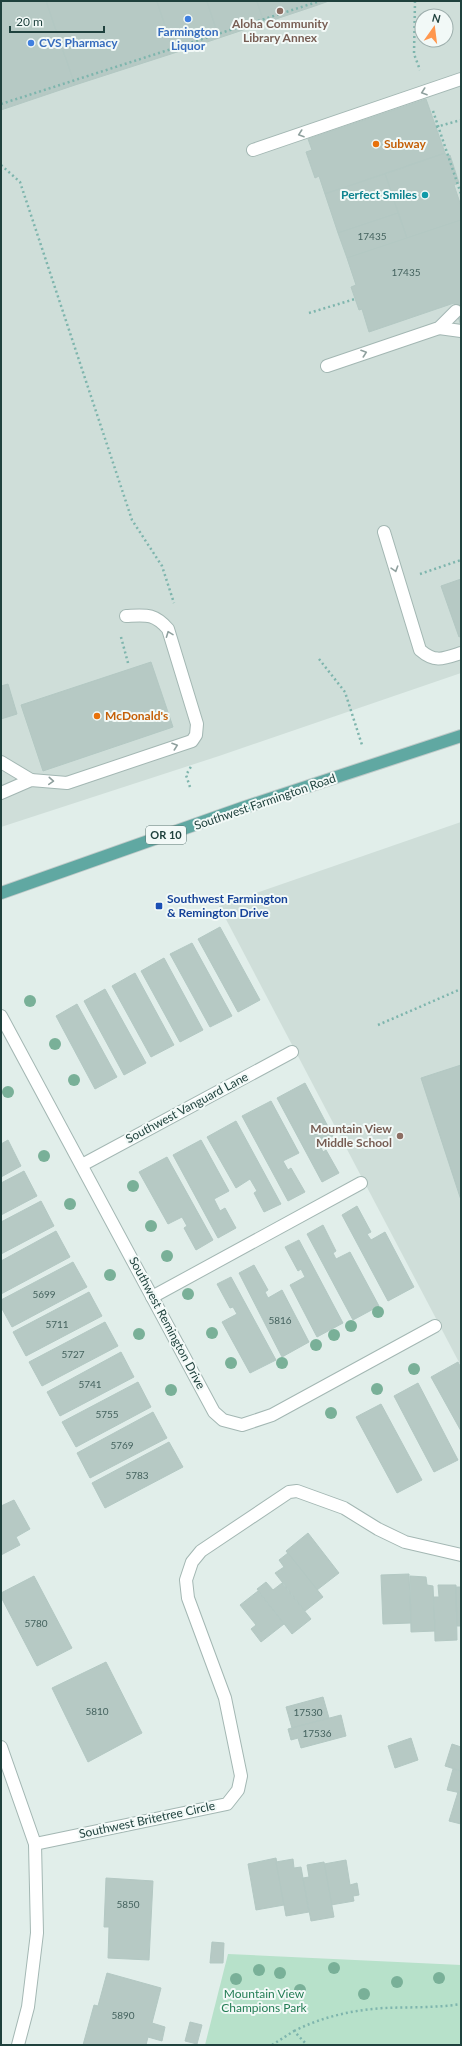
<svg xmlns="http://www.w3.org/2000/svg" width="462" height="2046" viewBox="0 0 462 2046" font-family="Lato,sans-serif">
<style>
.built{fill:#cfded9;fill-rule:evenodd}
.green{fill:#b7e1ca}
.building{fill:#b6c9c4;stroke:#b3c8c3}
.lines{fill:none;stroke-linecap:round;stroke-linejoin:round}
.minor-casing{stroke:#a3b7b3;stroke-width:14}
.major-casing{stroke:#c0cac9;stroke-width:14}
.path{stroke:#7eb5ad;stroke-width:2.5;stroke-dasharray:2 3;stroke-linecap:butt}
.minor{stroke:#fff;stroke-width:12}
.major{stroke:#60a8a2;stroke-width:12}
.tree{fill:#79b098}
.oneway{stroke:#8fa09e}
.education-dot{fill:#8d6e63;stroke:#f2f9f7;stroke-width:1.5}
.shop-dot{fill:#3f7fe0;stroke:#f2f9f7;stroke-width:1.5}
.food-dot{fill:#e8710a;stroke:#f2f9f7;stroke-width:1.5}
.culture-dot{fill:#0f9aa8;stroke:#f2f9f7;stroke-width:1.5}
.transit-dot{fill:#1a4fb4;stroke:#f2f9f7;stroke-width:1.5}
.labels{text-anchor:middle;stroke-width:4;stroke-linejoin:round;paint-order:stroke}
.number-label{font-size:10px;fill:#45635f}
.shield{fill:#f2f9f7;stroke:#5e7875;stroke-width:1}
.shield-label{font-size:11px;font-weight:bold;fill:#1f413d}
.education-label{font-size:12px;font-weight:bold;fill:#785e54;stroke:#f2f9f7}
.shop-label{font-size:12px;font-weight:bold;fill:#366cbe;stroke:#f2f9f7}
.food-label{font-size:12px;font-weight:bold;fill:#c56008;stroke:#f2f9f7;text-anchor:start}
.culture-label{font-size:12px;font-weight:bold;fill:#0d838f;stroke:#f2f9f7;text-anchor:end}
.street-label{font-size:12px;fill:#1f413d;stroke:#f2f9f7}
.transit-label{font-size:12px;font-weight:bold;fill:#164399;stroke:#f2f9f7;text-anchor:start}
.park-label{font-size:12px;fill:#247d55;stroke:#f2f9f7}
</style>
<rect width="100%" height="100%" fill="#e1eeea"/>
<g class="built">
<path d="M 1,1 L 461,1 L 461,673 L 219,756 L 1,827 ZM 422,16 L 446,16 L 446,40 L 422,40 Z"/>
<polygon points="461,822 461,1366 219,906"/>
</g>
<polygon class="green" points="228,1954 461,1965 461,2045 205,2045"/>
<g class="building">
<polygon points="1,1 46,1 75,85 1,110"/>
<polygon points="46,1 157,1 174,53 75,85"/>
<polygon points="157,1 207,1 219,38 174,53"/>
<polygon points="207,1 257,1 264,23 219,38"/>
<polygon points="257,1 310,1 312,7 264,23"/>
<polygon points="310,1 329,1 312,7"/>
<polygon points="426,99 445,153 325,194 319,176 315,178 306,152 312,150 308,139"/>
<polygon points="445,153 447,157 450,155 459,183 454,185 461,206 461,220 407,238 385,174"/>
<polygon points="385,174 398,213 338,233 325,194"/>
<polygon points="398,213 407,238 347,258 338,233"/>
<polygon points="461,220 461,326 454,303 369,332 362,309 359,310 351,287 356,285 347,258"/>
<polygon points="461,579 461,636 459,637 441,586"/>
<polygon points="151,662 173,727 43,771 21,705"/>
<polygon points="8,684 17,714 1,719 1,686"/>
<polygon points="220,927 260,1000 238,1012 198,939"/>
<polygon points="192,943 232,1016 210,1027 170,954"/>
<polygon points="164,958 203,1030 180,1042 141,971"/>
<polygon points="135,973 174,1045 151,1057 112,986"/>
<polygon points="105,989 146,1063 124,1075 84,1001"/>
<polygon points="77,1004 117,1077 95,1089 56,1016"/>
<polygon points="461,1065 461,1200 421,1078"/>
<polygon points="305,1083 333,1136 319,1143 323,1152 326,1150 339,1173 322,1182 277,1098"/>
<polygon points="271,1101 299,1153 283,1161 288,1170 291,1168 305,1192 288,1201 242,1116"/>
<polygon points="236,1121 281,1204 264,1212 254,1193 257,1191 250,1179 236,1188 207,1137"/>
<polygon points="8,1140 21,1166 1,1177 1,1144"/>
<polygon points="201,1140 229,1191 214,1199 220,1211 225,1208 236,1228 218,1238 173,1155"/>
<polygon points="167,1157 213,1240 196,1250 184,1228 187,1226 182,1217 168,1224 139,1172"/>
<polygon points="24,1171 37,1196 1,1215 1,1183"/>
<polygon points="41,1201 54,1226 1,1254 1,1222"/>
<polygon points="357,1206 371,1232 367,1234 371,1240 385,1232 414,1287 388,1301 342,1215"/>
<polygon points="323,1225 336,1251 333,1253 336,1259 350,1252 379,1306 353,1320 307,1234"/>
<polygon points="56,1231 70,1257 1,1294 1,1261"/>
<polygon points="299,1240 343,1323 317,1337 290,1285 305,1277 301,1269 298,1271 285,1247"/>
<polygon points="73,1262 87,1287 12,1327 1,1307 1,1300"/>
<polygon points="254,1265 268,1290 265,1292 268,1298 282,1290 309,1342 282,1357 239,1273"/>
<polygon points="231,1277 276,1360 250,1373 222,1322 237,1314 233,1307 230,1308 217,1284"/>
<polygon points="89,1292 102,1316 26,1356 13,1332"/>
<polygon points="105,1322 118,1346 42,1386 29,1362"/>
<polygon points="121,1352 134,1377 60,1416 47,1392"/>
<polygon points="458,1362 461,1368 461,1431 431,1377"/>
<polygon points="138,1382 151,1407 76,1447 62,1422"/>
<polygon points="418,1383 458,1460 434,1472 394,1396"/>
<polygon points="381,1404 422,1480 397,1493 356,1417"/>
<polygon points="153,1412 167,1438 90,1478 77,1453"/>
<polygon points="169,1442 183,1467 105,1508 92,1483"/>
<polygon points="14,1500 30,1529 16,1537 20,1545 1,1555 1,1506"/>
<polygon points="308,1533 339,1573 317,1590 286,1551"/>
<polygon points="288,1553 323,1597 305,1611 275,1573 284,1567 279,1560"/>
<polygon points="409,1574 411,1623 383,1624 381,1575"/>
<polygon points="34,1576 72,1648 37,1666 1,1597 1,1593"/>
<polygon points="410,1576 426,1577 427,1585 433,1586 435,1631 411,1632"/>
<polygon points="266,1582 273,1590 282,1583 311,1619 292,1634 257,1589"/>
<polygon points="438,1585 456,1585 457,1640 435,1641 434,1597 439,1597"/>
<polygon points="456,1587 461,1587 461,1626 457,1626"/>
<polygon points="258,1591 284,1624 261,1642 251,1629 256,1625 240,1605"/>
<polygon points="106,1662 142,1733 88,1762 52,1688"/>
<polygon points="323,1697 329,1718 292,1728 286,1707"/>
<polygon points="341,1715 346,1736 301,1748 298,1738 291,1740 288,1729"/>
<polygon points="411,1738 418,1760 395,1768 388,1746"/>
<polygon points="452,1744 461,1747 461,1771 445,1766"/>
<polygon points="453,1769 461,1771 461,1793 447,1790"/>
<polygon points="458,1792 461,1793 461,1824 449,1821"/>
<polygon points="276,1858 284,1905 256,1910 248,1864"/>
<polygon points="293,1859 294,1868 301,1867 309,1912 286,1916 276,1862"/>
<polygon points="346,1860 350,1885 357,1883 359,1895 353,1896 354,1901 331,1905 324,1864"/>
<polygon points="324,1862 334,1917 311,1921 303,1878 309,1877 307,1865"/>
<polygon points="106,1878 153,1881 149,1960 108,1958 109,1927 104,1927"/>
<polygon points="212,1942 224,1943 223,1963 210,1963"/>
<polygon points="107,1973 161,1988 152,2023 165,2027 162,2041 148,2037 146,2045 83,2045 94,2005 98,2006"/>
<polygon points="190,2022 202,2025 197,2044 185,2041"/>
</g>
<g class="lines">
<g class="minor-casing">
<g id="minor">
<polyline points="253,150 461,79"/>
<polyline points="439,328 461,331"/>
<polyline points="327,366 439,328 456,311"/>
<path d="M 384,532 L 420,650 C 435,663 443,659 461,653"/>
<polyline points="1,762 31,780"/>
<path d="M 1,793 L 31,780 L 67,783 L 192,741 L 196,735 L 197,724 L 168,629 C 154,613 146,615 126,616"/>
<polyline points="1,1016 214,1412 223,1420 242,1425 272,1415 435,1326"/>
<polyline points="82,1165 292,1052"/>
<polyline points="152,1297 361,1183"/>
<polyline points="1,1747 35,1844 37,1933 28,2007 18,2045"/>
<polyline points="35,1844 227,1804 238,1790 241,1776 225,1698 188,1598 186,1580 192,1562 201,1551 289,1492 297,1491 344,1508 378,1529 405,1542 461,1555"/>
</g>
</g>
<g class="major-casing">
<polyline id="major" points="1,893 242,808 461,736"/>
</g>
<g class="path">
<polyline points="415,1 414,54 420,70"/>
<polyline points="1,104 320,1"/>
<polyline points="433,111 461,194"/>
<polyline points="436,127 461,120"/>
<polyline points="1,165 20,182 132,520 162,566 174,603"/>
<polyline points="309,313 355,299"/>
<polyline points="420,574 461,560"/>
<polyline points="121,637 128,663"/>
<polyline points="319,659 345,692 362,745"/>
<polyline points="190,787 186,775 192,765"/>
<polyline points="378,1025 461,989"/>
<path d="M 294,2031 C 322,2017 352,2010 384,2008 C 409,2007 436,2008 461,2004"/>
<polyline points="272,2045 294,2031 307,2045"/>
</g>
<use href="#minor" class="minor"/>
<use href="#major" class="major"/>
</g>
<g class="tree">
<circle cx="30" cy="1001" r="6"/>
<circle cx="55" cy="1044" r="6"/>
<circle cx="74" cy="1080" r="6"/>
<circle cx="8" cy="1092" r="6"/>
<circle cx="44" cy="1156" r="6"/>
<circle cx="133" cy="1186" r="6"/>
<circle cx="70" cy="1204" r="6"/>
<circle cx="151" cy="1226" r="6"/>
<circle cx="167" cy="1256" r="6"/>
<circle cx="110" cy="1275" r="6"/>
<circle cx="188" cy="1294" r="6"/>
<circle cx="378" cy="1312" r="6"/>
<circle cx="351" cy="1326" r="6"/>
<circle cx="212" cy="1333" r="6"/>
<circle cx="139" cy="1334" r="6"/>
<circle cx="334" cy="1335" r="6"/>
<circle cx="316" cy="1345" r="6"/>
<circle cx="231" cy="1363" r="6"/>
<circle cx="282" cy="1363" r="6"/>
<circle cx="414" cy="1369" r="6"/>
<circle cx="377" cy="1389" r="6"/>
<circle cx="171" cy="1390" r="6"/>
<circle cx="331" cy="1413" r="6"/>
<circle cx="334" cy="1968" r="6"/>
<circle cx="259" cy="1970" r="6"/>
<circle cx="280" cy="1973" r="6"/>
<circle cx="439" cy="1978" r="6"/>
<circle cx="236" cy="1979" r="6"/>
<circle cx="397" cy="1982" r="6"/>
<circle cx="300" cy="1990" r="6"/>
<circle cx="364" cy="1994" r="6"/>
</g>
<defs><path id="oneway-chevron" d="M-2-3.5L2.5 0L-2 3.5" fill="none" stroke-width="1.6" stroke-linecap="round" stroke-linejoin="round"/></defs>
<g class="oneway">
<use href="#oneway-chevron" transform="translate(424 92) rotate(161)"/>
<use href="#oneway-chevron" transform="translate(301 134) rotate(161)"/>
<use href="#oneway-chevron" transform="translate(364 353) rotate(-19)"/>
<use href="#oneway-chevron" transform="translate(395 569) rotate(73)"/>
<use href="#oneway-chevron" transform="translate(169 634) rotate(-111)"/>
<use href="#oneway-chevron" transform="translate(175 746) rotate(-19)"/>
<use href="#oneway-chevron" transform="translate(51 781) rotate(4)"/>
</g>
<g class="education-dot">
<circle cx="280" cy="11" r="4"/>
<circle cx="400" cy="1136" r="4"/>
</g>
<g class="shop-dot">
<circle cx="188" cy="19" r="4"/>
<circle cx="31" cy="43" r="4"/>
</g>
<g class="food-dot">
<circle cx="376" cy="144" r="4"/>
<circle cx="97" cy="716" r="4"/>
</g>
<circle class="culture-dot" cx="425" cy="195" r="4"/>
<rect class="transit-dot" x="155" y="902" width="8" height="8" rx="2"/>
<g class="labels">
<g class="number-label">
<text x="372" y="240">17435</text>
<text x="406" y="276">17435</text>
<text x="44" y="1298">5699</text>
<text x="280" y="1324">5816</text>
<text x="57" y="1328">5711</text>
<text x="73" y="1358">5727</text>
<text x="90" y="1388">5741</text>
<text x="107" y="1418">5755</text>
<text x="122" y="1449">5769</text>
<text x="137" y="1479">5783</text>
<text x="36" y="1627">5780</text>
<text x="97" y="1715">5810</text>
<text x="308" y="1716">17530</text>
<text x="317" y="1737">17536</text>
<text x="128" y="1908">5850</text>
<text x="123" y="2019">5890</text>
</g>
<rect class="shield" x="146" y="826" width="40" height="18" rx="3"/>
<g class="shield-label">
<text x="166" y="839">OR 10</text>
</g>
<g class="education-label">
<text x="280" y="28">Aloha Community<tspan x="280" dy="14">Library Annex</tspan></text>
<text x="392" y="1133" text-anchor="end">Mountain View<tspan x="392" dy="14">Middle School</tspan></text>
</g>
<g class="shop-label">
<text x="188" y="36">Farmington<tspan x="188" dy="14">Liquor</tspan></text>
<text x="39" y="47" text-anchor="start">CVS Pharmacy</text>
</g>
<g class="food-label">
<text x="384" y="148">Subway</text>
<text x="105" y="720">McDonald's</text>
</g>
<g class="culture-label">
<text x="417" y="199">Perfect Smiles</text>
</g>
<g class="street-label">
<text transform="translate(265 802) rotate(-19)" y="4">Southwest Farmington Road</text>
<text transform="translate(187 1108) rotate(-28)" y="4">Southwest Vanguard Lane</text>
<text transform="translate(167 1323) rotate(62)" y="4">Southwest Remington Drive</text>
<text transform="translate(147 1820) rotate(-12)" y="4">Southwest Britetree Circle</text>
</g>
<g class="transit-label">
<text x="167" y="903">Southwest Farmington<tspan x="167" dy="14">&amp; Remington Drive</tspan></text>
</g>
<g class="park-label">
<text x="264" y="1998">Mountain View<tspan x="264" dy="14">Champions Park</tspan></text>
</g>
</g>
<rect width="462" height="2046" fill="none" stroke="#1f413d" stroke-width="4"/>
<g transform="translate(434 28) rotate(14)"><circle r="19" fill="#f2f9f7" stroke="#9eafad"/>
<path d="M0-3L7 15L0 10L-7 15Z" fill="#ff974e"/>
<text y="-6" font-size="11" font-weight="bold" text-anchor="middle" fill="#1f413d">N</text>
</g>
<path d="M10 26v6h94v-6" fill="none" stroke="#1f413d" stroke-width="2"/>
<text x="16" y="26" font-size="12" fill="#1f413d" stroke="#f2f9f7" stroke-width="3" paint-order="stroke">20 m</text>
</svg>
